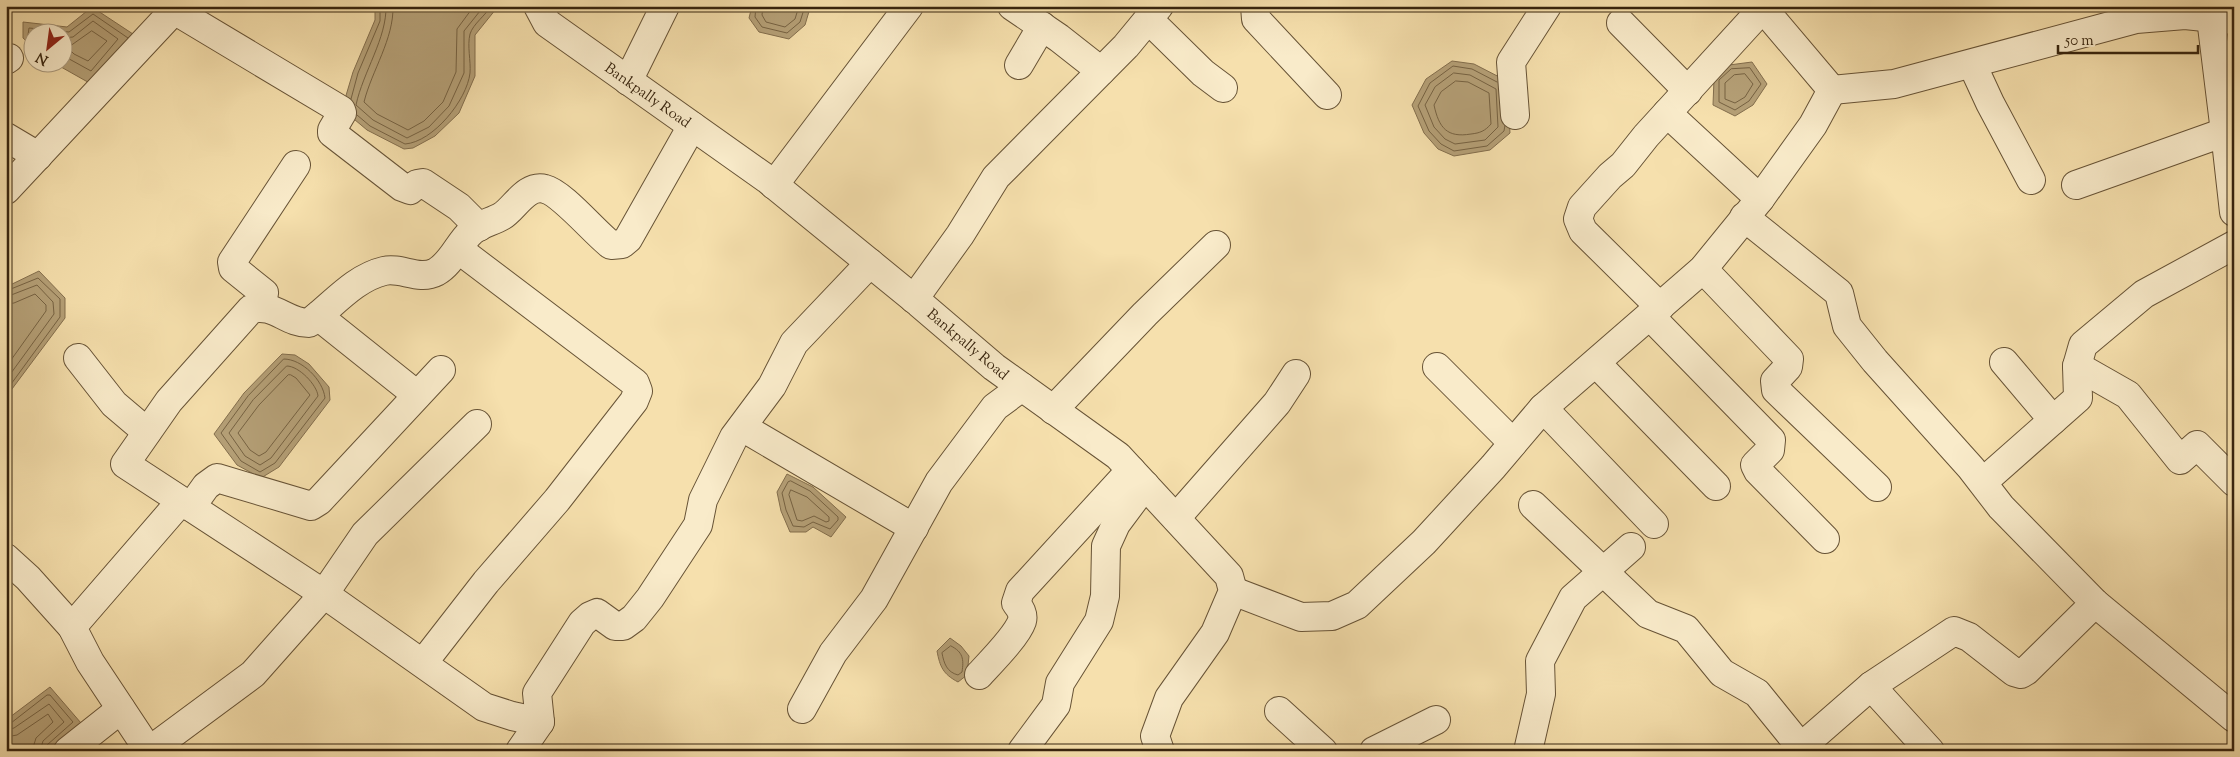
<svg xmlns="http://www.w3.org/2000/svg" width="2240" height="757" viewBox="0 0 2240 757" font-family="'Sorts Mill Goudy',serif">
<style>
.water{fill:#b5a077;stroke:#836e4d}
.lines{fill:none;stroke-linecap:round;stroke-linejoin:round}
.shore{stroke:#766242;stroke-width:1}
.minor-casing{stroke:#675336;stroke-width:30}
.minor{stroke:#f9ebca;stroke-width:28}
.labels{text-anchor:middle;stroke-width:4;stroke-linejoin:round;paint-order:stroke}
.street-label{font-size:15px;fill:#37240e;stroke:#f9ebca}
</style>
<rect width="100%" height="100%" fill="#f6e0ad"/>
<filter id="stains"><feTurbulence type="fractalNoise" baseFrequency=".004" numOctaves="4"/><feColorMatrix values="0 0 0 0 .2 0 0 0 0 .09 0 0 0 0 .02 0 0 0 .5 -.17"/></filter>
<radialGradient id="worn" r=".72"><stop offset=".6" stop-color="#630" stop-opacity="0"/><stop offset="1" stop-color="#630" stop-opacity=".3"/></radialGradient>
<g class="water">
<polygon points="375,6 496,6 496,9 475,35 475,76 459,113 435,136 413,148 404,149 367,130 342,109 353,72 375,20"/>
<polygon points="752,6 807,6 810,8 805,25 789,39 759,32 749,18"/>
<polygon points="92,7 136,36 93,85 54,63 62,62 62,32 32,32 32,46 23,38 23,22 67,27"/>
<polygon points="1452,61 1474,64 1507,81 1510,133 1490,150 1454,156 1438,149 1424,133 1412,105 1426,79"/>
<polygon points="1752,62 1767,84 1753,105 1735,116 1713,105 1714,79 1729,65"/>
<polygon points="39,271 65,298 65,318 6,397 6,287"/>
<polygon points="282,354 295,355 309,364 329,387 330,400 279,467 261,478 237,465 214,434 244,393"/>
<polygon points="787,474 813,487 846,517 831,537 813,527 806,532 790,532 781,511 777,492"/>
<path d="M 950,638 L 961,646 L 969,656 L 967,675 L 958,682 C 943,674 940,667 937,651 Z"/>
<polygon points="50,687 81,723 49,751 6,751 6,720"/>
</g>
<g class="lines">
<g class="shore">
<path d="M 386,6 C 387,38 363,72 356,105 L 373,120 L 407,138 L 429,127 L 449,106 L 464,73 L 464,31 L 484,6"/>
<path d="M 393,6 C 394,39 372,70 364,102 L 377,114 L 408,130 L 424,121 L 443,102 L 456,72 L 457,29 L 474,6"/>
<polyline points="756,6 755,17 762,27 787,33 800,22 805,6"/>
<polyline points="763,6 762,15 766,22 785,27 795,19 799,6"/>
<polygon points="92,31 107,41 88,61 74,54 68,48"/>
<polyline points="62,38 73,37 93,21 118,39 91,71 62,55"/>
<polyline points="32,39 28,35 29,28 69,32 93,14 128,38"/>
<polygon points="1750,68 1761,84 1749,101 1735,110 1719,102 1719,80 1731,69"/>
<polygon points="1454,73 1470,75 1496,89 1498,127 1485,140 1455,144 1445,139 1434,127 1425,105 1435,87"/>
<polygon points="1745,74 1753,84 1745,97 1735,103 1725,99 1725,83 1734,75"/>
<path d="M 1456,81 L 1468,82 L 1489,93 L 1491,124 C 1485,131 1480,133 1471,134 C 1447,138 1439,128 1434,105 L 1441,92 Z"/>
<polyline points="1497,82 1472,69 1453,66 1430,83 1418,106 1429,131 1441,144 1454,151 1487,146 1504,131 1505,125"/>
<polyline points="351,99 358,73 380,21 380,6"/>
<path d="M 357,115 L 370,126 L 405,144 C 433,142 467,100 470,73 C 471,61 467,46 470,34 C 473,24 486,15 491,6"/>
<polyline points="6,291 38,278 60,299 60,317 6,391"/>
<polyline points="6,297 37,285 53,302 54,314 6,380"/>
<polyline points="6,304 14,303 35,294 46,305 46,311 6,367"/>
<path d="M 284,359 C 302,359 323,380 325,398 L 275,463 L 260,472 L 241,461 L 221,433 L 248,396 Z"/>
<path d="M 287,366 C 299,366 317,385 318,396 L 271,458 L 260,465 L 245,456 L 229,433 L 253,400 Z"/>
<polygon points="291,375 296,378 310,395 266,452 259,456 250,450 238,433 259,405 288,375"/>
<polygon points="791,481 810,491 838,517 838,520 830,529 813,522 804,527 793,526 786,510 782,493 788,482"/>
<polygon points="791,490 807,497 829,517 829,521 826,522 814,516 802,521 797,520 789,495"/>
<path d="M 951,646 C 963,652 964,659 962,672 L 958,675 C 947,672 944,664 942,653 Z"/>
<polyline points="6,724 11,723 47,695 50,695 73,722 47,745 46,751"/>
<polyline points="6,730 14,728 49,704 64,722 43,741 40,751"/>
<polyline points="6,737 17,735 48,714 53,722 36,738 32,751"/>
</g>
<g class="minor-casing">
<g id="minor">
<polyline points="538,6 547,23 767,179 919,303 994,367 1118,456 1229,576 1233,591 1215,633 1169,698 1155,736 1160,751"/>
<polyline points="1012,6 1059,38 1101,71"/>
<polyline points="1255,6 1256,19 1327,95"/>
<polyline points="1761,6 1832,90"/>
<polyline points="174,10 341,110 342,113 332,130 332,133 402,187 410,190 417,184 423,183 459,207 479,227"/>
<polyline points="2211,18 2225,132"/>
<polyline points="1148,19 1203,73 1223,88"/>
<polyline points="1621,23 1688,91"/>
<polyline points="6,60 9,58"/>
<polyline points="1972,64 1990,103 2031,180"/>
<polyline points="1019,65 1042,26"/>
<polyline points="628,81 665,6"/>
<polyline points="1832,90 1894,84 2136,19 2185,15 2234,20"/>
<polyline points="1667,113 1760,199"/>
<polyline points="1515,115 1511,62 1547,6"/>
<polyline points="6,137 38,156"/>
<polyline points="774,185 909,6"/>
<polyline points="2076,185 2225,132 2234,212"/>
<polyline points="6,190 178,6"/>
<polyline points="1744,217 1839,293 1847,326 1875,361 1971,468 2001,507 2095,603 2026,671 2021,674 2014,672 1969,637 1954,631 1871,686 1801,747 1794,751"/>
<polyline points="1703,269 1789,359 1788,367 1775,381 1776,390 1877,487"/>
<polyline points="914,299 960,235 996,177 1126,46 1159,6"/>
<polyline points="261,306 264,293 233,268 232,262 296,165"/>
<polyline points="1660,307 1583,231 1578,219 1582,207 1610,176 1623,165 1646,136 1763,8"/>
<polyline points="318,316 417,395"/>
<polyline points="1650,316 1771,440 1770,450 1755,465 1758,471 1825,539"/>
<polyline points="78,358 114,404 147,432"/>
<polyline points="2004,362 2053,420"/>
<polyline points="1596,363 1716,486"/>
<polyline points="2077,366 2128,395 2180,460 2197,445 2234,482"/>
<polyline points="1437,367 1513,443"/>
<polyline points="1543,408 1654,524"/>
<polyline points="1053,410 1145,314 1216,245"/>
<polyline points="742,427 914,528"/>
<polyline points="1983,482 2078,398 2077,366 2083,345 2144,294 2234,245"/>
<polyline points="1533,505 1648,614 1686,629 1722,673 1757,693 1804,751"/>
<polyline points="191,507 206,486 217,478 311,506 319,501 441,370"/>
<polyline points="1176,518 1277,403 1296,374"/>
<polyline points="6,558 28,578 72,627 90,662 149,751"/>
<polyline points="1233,591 1301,617 1332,616 1357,605 1424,542 1493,467 1543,408 1703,269 1760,199 1813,125 1832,90"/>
<polyline points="2095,603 2234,718"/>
<polyline points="72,627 181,501"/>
<polyline points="423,663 486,582 557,500 634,401 638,391 635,383 458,249"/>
<path d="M 979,675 C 990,663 1017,636 1022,621 C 1024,614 1020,608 1016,603 L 1020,591 L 1131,470"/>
<polyline points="1871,686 1930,751"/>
<polyline points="802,709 833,653 874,599 939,482 995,407 1022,387"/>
<polyline points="1279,711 1323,751"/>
<path d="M 540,722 L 512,716 L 484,707 L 324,594 L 125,464 L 169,401 L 251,309 C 275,303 286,323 309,323 C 332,306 354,278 384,271 C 401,267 419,281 436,272 C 452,263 458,244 471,232 C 479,224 492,222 502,216 C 515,208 526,184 545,189 C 562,193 595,233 611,245 L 622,244 L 628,239 L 692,126"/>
<polyline points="68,751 121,709"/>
<polyline points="149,751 253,674 324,594 365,534 477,424"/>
<polyline points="520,751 540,722 537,693 582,623 590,616 597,613 615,626 623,626 634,618 650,598 698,525 703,500 734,437 772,386 794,343 870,263"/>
<polyline points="1022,751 1056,705 1060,683 1099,621 1105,596 1106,546 1116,524 1145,485"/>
<polyline points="1374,751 1436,720"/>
<polyline points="1528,751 1541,694 1540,661 1573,598 1631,547"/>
</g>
</g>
<use href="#minor" class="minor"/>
</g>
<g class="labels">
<g class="street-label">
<text transform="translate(648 95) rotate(35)" y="5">Bankpally Road</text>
<text transform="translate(968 344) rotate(40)" y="5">Bankpally Road</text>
</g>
</g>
<rect width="2240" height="757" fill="none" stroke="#f6e0ad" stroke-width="25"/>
<rect x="8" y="8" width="2225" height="742" fill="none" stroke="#37240e" stroke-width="2.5"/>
<rect x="12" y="12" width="2215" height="732" fill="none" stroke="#37240e"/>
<g transform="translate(48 48) rotate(209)"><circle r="24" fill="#f9ebca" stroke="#ab9b7f"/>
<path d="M0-4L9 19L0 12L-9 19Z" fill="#8f2418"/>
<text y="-8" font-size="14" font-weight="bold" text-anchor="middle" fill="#37240e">N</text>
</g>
<path d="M2058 45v8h140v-8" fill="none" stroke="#37240e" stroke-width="2.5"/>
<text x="2065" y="45" font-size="15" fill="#37240e" stroke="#f9ebca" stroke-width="4" paint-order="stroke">50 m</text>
<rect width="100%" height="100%" filter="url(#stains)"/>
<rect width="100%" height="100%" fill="url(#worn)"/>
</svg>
